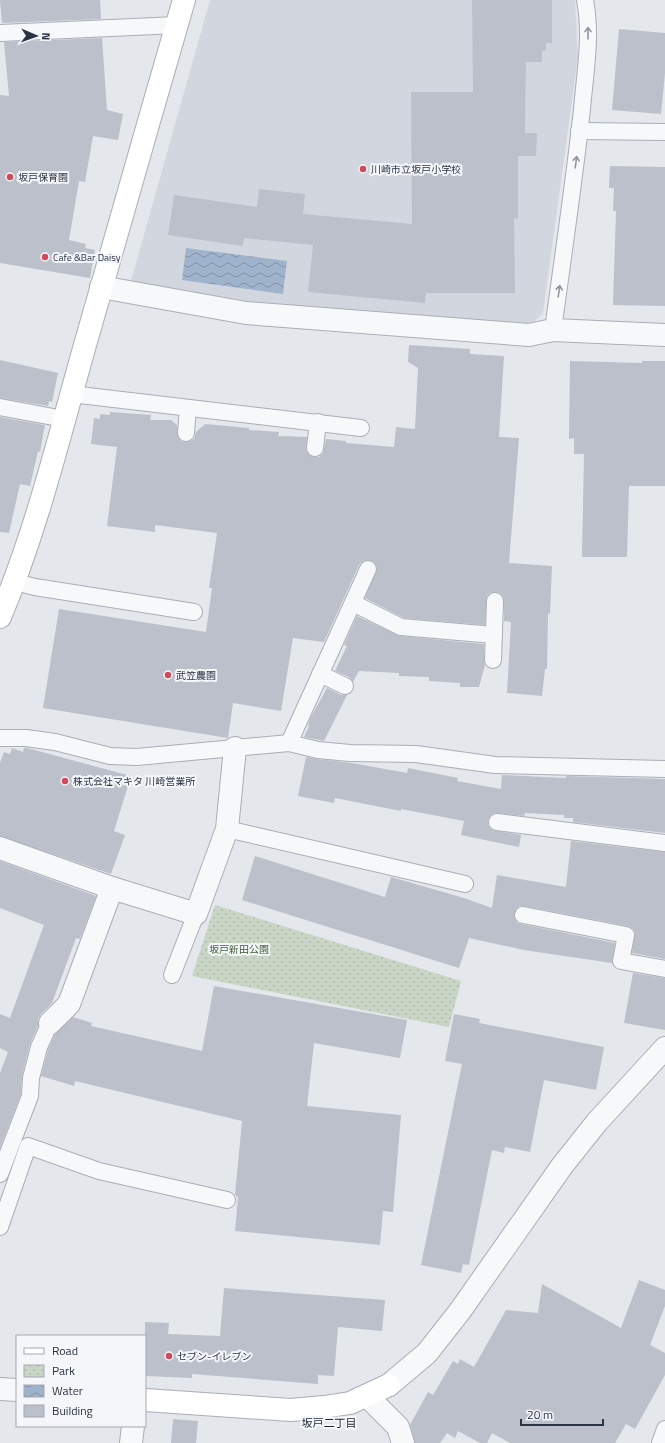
<svg xmlns="http://www.w3.org/2000/svg" width="665" height="1443" viewBox="0 0 665 1443" font-family="'Titillium Web','Noto Sans JP',sans-serif">
<style>
.built{fill:#d2d6de}
.park{fill:url(#park-dots)}
.water{fill:url(#water-waves)}
.building{fill:#bbc0ca}
.lines{fill:none;stroke-linecap:round;stroke-linejoin:round}
.lane-casing{stroke:#a9aeb7;stroke-width:18}
.street-casing{stroke:#a9aeb7;stroke-width:24}
.secondary-casing{stroke:#a9aeb7;stroke-width:24}
.lane{stroke:#f7f8fa;stroke-width:16}
.street{stroke:#f7f8fa;stroke-width:22}
.secondary{stroke:#fff;stroke-width:22}
.oneway{stroke:#9196a0}
.poi-dot{fill:#d1495b;stroke:#f4f6f9;stroke-width:1.5}
.labels{text-anchor:middle;stroke-width:4;stroke-linejoin:round;paint-order:stroke}
.poi-label{font-size:10px;fill:#2b3445;stroke:#f4f6f9;text-anchor:start}
.park-label{font-size:10px;fill:#3f6138;stroke:#f4f6f9}
.neighbourhood-label{font-size:11px;fill:#1d2536;stroke:#f4f6f9}
</style>
<defs>
<pattern id="park-dots" width="8" height="8" patternUnits="userSpaceOnUse"><rect width="8" height="8" fill="#c9d6c5"/><path d="M2 2h.1M6 6h.1" fill="none" stroke="#adb8ab" stroke-width="1.8" stroke-linecap="round"/></pattern>
<pattern id="water-waves" width="16" height="10" patternUnits="userSpaceOnUse"><rect width="16" height="10" fill="#9fb4cc"/><path d="M0 5q4-4 8 0t8 0" fill="none" stroke="#8293a7"/></pattern>
</defs>
<rect width="100%" height="100%" fill="#e4e7ec"/>
<polygon class="built" points="210,0 575,0 578,57 543,313 530,326 265,304 131,281"/>
<polygon class="park" points="215,905 461,981 449,1027 192,976"/>
<polygon class="water" points="186,248 287,261 283,294 182,280"/>
<g class="building">
<polygon points="0,0 100,0 101,19 2,23"/>
<polygon points="472,0 552,0 552,43 546,43 546,50 542,51 542,62 526,62 525,133 537,133 536,156 518,156 518,219 514,218 515,293 426,293 425,303 308,292 313,245 244,238 243,246 168,235 174,195 257,207 259,189 305,194 303,214 412,224 411,92 473,92"/>
<polygon points="619,29 665,33 665,73 661,114 612,110"/>
<polygon points="102,38 107,110 123,114 118,140 93,136 85,182 79,181 69,240 86,244 85,248 95,250 90,278 0,263 0,95 9,96 4,42"/>
<polygon points="610,166 665,167 665,306 613,305 616,211 613,211 614,188 609,188"/>
<polygon points="409,345 470,349 470,354 504,356 499,437 519,438 509,563 552,566 550,614 548,613 547,669 545,669 542,696 507,693 511,622 504,621 504,601 503,596 500,593 495,592 490,593 487,596 485,625 404,618 365,598 377,568 375,563 372,561 367,560 363,561 359,565 324,642 293,638 281,711 233,703 228,738 43,708 59,609 206,632 212,588 209,588 217,533 155,525 155,532 107,526 117,447 91,444 94,418 100,419 100,414 110,415 110,412 151,415 150,420 171,420 177,425 178,437 181,441 186,442 190,441 194,439 196,432 205,424 249,428 249,430 279,432 278,436 307,437 306,451 309,455 314,457 319,457 323,453 326,439 346,441 346,443 394,447 396,427 415,429 418,368 408,362"/>
<polygon points="0,360 58,373 52,402 49,401 48,406 0,398"/>
<polygon points="570,361 642,363 642,361 665,361 665,486 629,486 627,557 582,557 584,454 574,454 574,438 569,439"/>
<polygon points="0,417 45,425 40,452 38,451 30,486 20,484 9,533 0,532"/>
<polygon points="357,616 400,636 484,644 484,660 485,665 479,687 460,687 460,683 429,681 429,677 399,676 399,673 359,671 353,682 349,677 335,671 347,646 344,645"/>
<polygon points="327,688 341,695 347,695 324,741 304,737 309,726 308,725 311,717"/>
<polygon points="12,748 23,752 24,748 27,748 131,776 114,831 125,835 111,874 0,836 0,763 4,752 10,754"/>
<polygon points="306,757 317,759 352,763 407,773 408,768 458,778 457,781 501,789 502,775 566,778 566,776 665,779 665,833 573,822 573,818 564,818 564,815 525,813 524,816 498,813 494,813 490,816 488,820 488,825 492,830 521,835 519,847 461,835 464,821 401,809 401,811 335,798 334,803 298,796"/>
<polygon points="571,841 665,852 665,959 632,953 635,932 632,928 628,926 524,906 520,906 516,909 514,914 514,918 517,922 521,924 615,943 612,963 524,950 469,938 459,968 242,900 255,856 385,897 391,877 464,898 492,908 497,875 566,887"/>
<polygon points="0,861 96,896 80,939 76,938 52,1003 41,1014 38,1019 38,1026 30,1044 22,1076 21,1094 0,1148 0,1073 8,1052 0,1048 0,1014 10,1018 44,925 0,908"/>
<polygon points="633,973 665,978 665,1030 624,1023"/>
<polygon points="214,986 407,1020 400,1058 314,1043 307,1106 401,1115 393,1212 383,1211 380,1245 235,1231 238,1197 235,1195 242,1121 75,1081 74,1086 41,1076 48,1050 55,1034 73,1017 92,1023 91,1026 202,1051"/>
<polygon points="454,1014 480,1019 479,1023 604,1047 596,1090 544,1080 530,1152 505,1147 504,1153 492,1150 469,1265 463,1264 461,1273 421,1265 462,1064 445,1061"/>
<polygon points="639,1280 665,1290 665,1306 650,1345 665,1353 665,1375 635,1429 626,1424 615,1443 510,1443 492,1433 487,1443 480,1443 458,1431 455,1438 447,1433 440,1443 415,1443 410,1425 428,1392 433,1395 453,1361 458,1364 460,1359 474,1367 506,1310 538,1313 542,1284 621,1328"/>
<polygon points="224,1288 385,1300 382,1331 338,1327 334,1376 318,1375 318,1384 192,1374 192,1378 145,1376 145,1322 169,1323 168,1334 220,1336"/>
<polygon points="173,1419 198,1421 196,1443 171,1443"/>
</g>
<g class="lines">
<g class="lane-casing">
<g id="lane">
<polyline points="0,33 177,25"/>
<polyline points="579,131 665,132"/>
<path d="M 553,330 C 563,256 574,183 582,109 C 585,73 592,36 585,0"/>
<polyline points="71,394 361,428"/>
<polyline points="0,407 64,419"/>
<polyline points="186,433 188,408"/>
<polyline points="315,448 318,422"/>
<polyline points="15,582 35,587 194,612"/>
<polyline points="353,603 401,627 494,635"/>
<polyline points="493,660 495,601"/>
<polyline points="320,674 345,686"/>
<polyline points="0,738 26,738 55,742 110,756 137,757 289,743 318,750 350,753 416,754 495,765 665,769"/>
<polyline points="289,743 368,569"/>
<polyline points="497,822 665,843"/>
<polyline points="227,829 465,884"/>
<polyline points="523,915 626,935 621,961 665,969"/>
<polyline points="172,975 196,914"/>
<polyline points="0,1174 30,1096 31,1078 39,1047 50,1023"/>
<polyline points="0,1227 28,1146 99,1171 227,1200"/>
<polyline points="660,1443 665,1429"/>
</g>
</g>
<g class="street-casing">
<g id="street">
<polyline points="101,287 246,313 529,335 553,330 665,335"/>
<polyline points="0,848 112,888 196,914 227,829 235,748"/>
<polyline points="50,1023 69,1004 112,888"/>
<polyline points="389,1385 427,1353 460,1311 562,1166 597,1122 665,1048"/>
<polyline points="0,1389 17,1390"/>
<polyline points="367,1396 398,1427 403,1443"/>
<polyline points="131,1443 133,1426"/>
</g>
</g>
<g class="secondary-casing">
<g id="secondary">
<path d="M 0,617 C 37,529 59,437 85,345 C 117,230 151,115 184,0"/>
<polyline points="145,1400 291,1410 324,1407 350,1403 389,1385"/>
</g>
</g>
<use href="#lane" class="lane"/>
<use href="#street" class="street"/>
<use href="#secondary" class="secondary"/>
</g>
<defs><path id="oneway-shaft" d="M-6 0H5M1.5-3L5.5 0L1.5 3" fill="none" stroke-width="1.6" stroke-linecap="round" stroke-linejoin="round"/></defs>
<g class="oneway">
<use href="#oneway-shaft" transform="translate(588 33) rotate(-90)"/>
<use href="#oneway-shaft" transform="translate(576 162) rotate(-82)"/>
<use href="#oneway-shaft" transform="translate(559 291) rotate(-82)"/>
</g>
<g class="poi-dot">
<circle cx="363" cy="169" r="4"/>
<circle cx="10" cy="177" r="4"/>
<circle cx="45" cy="257" r="4"/>
<circle cx="168" cy="675" r="4"/>
<circle cx="65" cy="781" r="4"/>
<circle cx="169" cy="1356" r="4"/>
</g>
<g class="labels">
<g class="poi-label">
<text x="371" y="173">川崎市立坂戸小学校</text>
<text x="18" y="181">坂戸保育園</text>
<text x="53" y="261">Cafe &amp;Bar Daisy</text>
<text x="176" y="679">武笠農園</text>
<text x="73" y="785">株式会社マキタ 川崎営業所</text>
<text x="177" y="1360">セブン-イレブン</text>
</g>
<g class="park-label">
<text x="239" y="953">坂戸新田公園</text>
</g>
<g class="neighbourhood-label">
<text x="329" y="1427">坂戸二丁目</text>
</g>
</g>
<rect x="16" y="1335" width="130" height="92" fill="#f4f6f9" stroke="#a4a8b1"/>
<rect x="24" y="1348" width="20" height="6" fill="#ffffff" stroke="#a4a8b1"/>
<text x="52" y="1355" font-size="12" fill="#2b3445">Road</text>
<rect x="24" y="1365" width="20" height="12" fill="url(#park-dots)" stroke="#a4a8b1"/>
<text x="52" y="1375" font-size="12" fill="#2b3445">Park</text>
<rect x="24" y="1385" width="20" height="12" fill="url(#water-waves)" stroke="#a4a8b1"/>
<text x="52" y="1395" font-size="12" fill="#2b3445">Water</text>
<rect x="24" y="1405" width="20" height="12" fill="#bbc0ca" stroke="#a4a8b1"/>
<text x="52" y="1415" font-size="12" fill="#2b3445">Building</text>
<g transform="translate(36 36) rotate(92)" stroke="#f4f6f9" stroke-width="3" paint-order="stroke">
<path d="M0-3L7 15L0 10L-7 15Z" fill="#2b3445"/>
<text y="-6" font-size="11" font-weight="bold" text-anchor="middle" fill="#2b3445">N</text>
</g>
<path d="M521 1419v6h82v-6" fill="none" stroke="#2b3445" stroke-width="2"/>
<text x="527" y="1419" font-size="12" fill="#2b3445" stroke="#f4f6f9" stroke-width="3" paint-order="stroke">20 m</text>
</svg>
